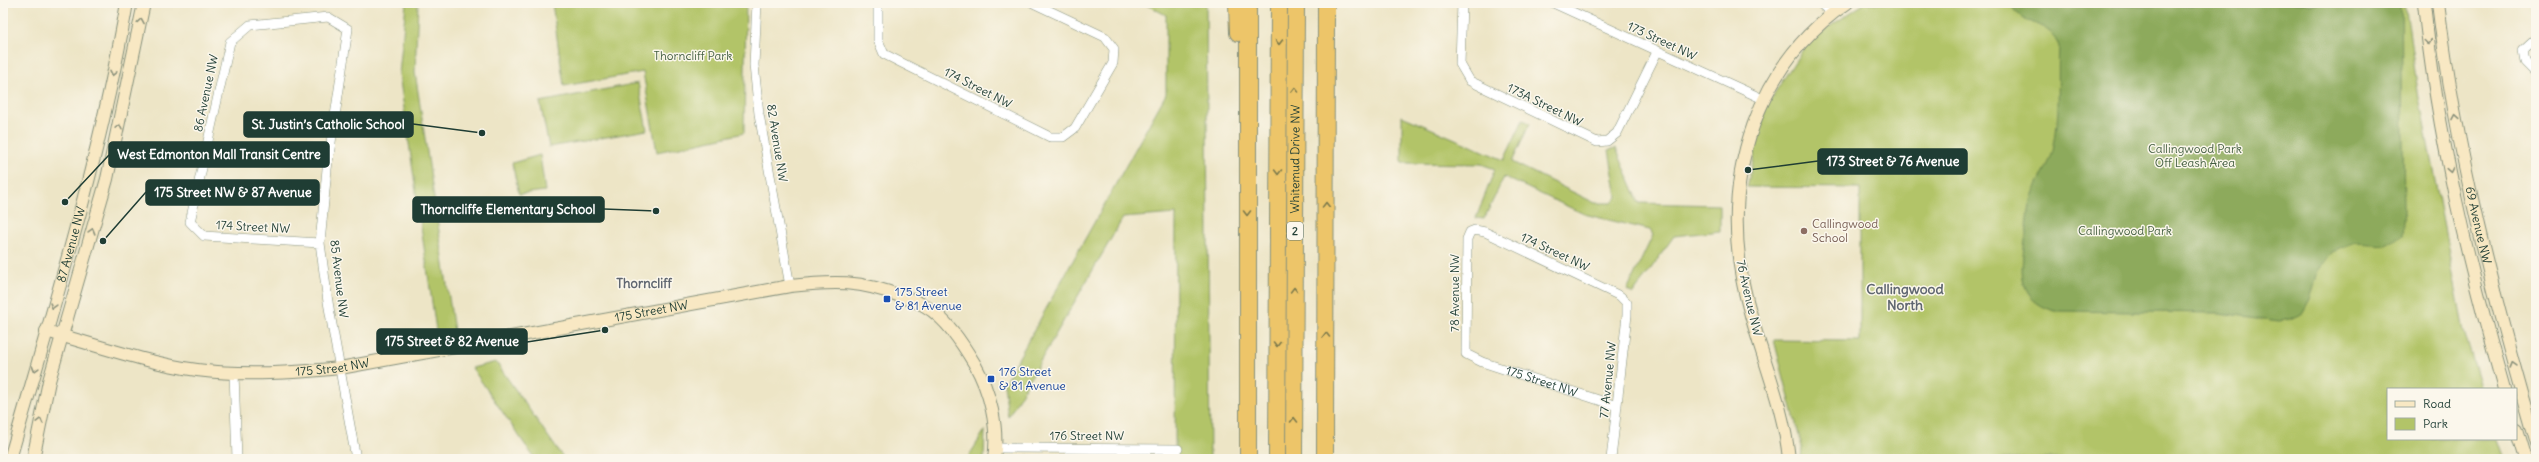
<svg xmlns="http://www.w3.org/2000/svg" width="2539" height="462" viewBox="0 0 2539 462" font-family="Delius,sans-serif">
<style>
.green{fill:#b2c468;stroke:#68804e}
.forest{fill:#8daa5c;stroke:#567448}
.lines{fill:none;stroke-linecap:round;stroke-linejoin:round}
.street-casing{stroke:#86917d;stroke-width:10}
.secondary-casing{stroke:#86917d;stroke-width:14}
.highway-casing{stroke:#86917d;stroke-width:18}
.street{stroke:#fff;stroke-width:9}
.secondary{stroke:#f8e8c3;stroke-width:12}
.highway{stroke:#edc569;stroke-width:16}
.oneway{stroke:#8c927c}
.oneway2{stroke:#7c7a4c}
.education-dot{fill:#8d6e63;stroke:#fbf7ec;stroke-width:1.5}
.transit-dot{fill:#1a4fb4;stroke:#fbf7ec;stroke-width:1.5}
.labels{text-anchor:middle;stroke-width:3;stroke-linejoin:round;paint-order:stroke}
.shield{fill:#fbf7ec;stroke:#61756b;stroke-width:1}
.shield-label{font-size:11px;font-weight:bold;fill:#1f3d34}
.street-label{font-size:12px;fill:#1f3d34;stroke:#fbf7ec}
.park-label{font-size:12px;fill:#445f41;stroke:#fbf7ec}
.education-label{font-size:12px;fill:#785e54;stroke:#fbf7ec;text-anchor:start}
.transit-label{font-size:12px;fill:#164399;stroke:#fbf7ec;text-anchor:start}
.neighbourhood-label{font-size:13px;font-weight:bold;fill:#606771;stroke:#fbf7ec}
.quarter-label{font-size:14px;font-weight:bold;fill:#606771;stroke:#fbf7ec}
.leader{fill:none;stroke:#1f3d34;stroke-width:1.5}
.callout-dot{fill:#1f3d34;stroke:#fbf7ec;stroke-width:1.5}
.callout{fill:#1f3d34;stroke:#1f3d34;stroke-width:1.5}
.callout-label{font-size:13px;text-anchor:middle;font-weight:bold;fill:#fff}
</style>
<rect width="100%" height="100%" fill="#fbf7ec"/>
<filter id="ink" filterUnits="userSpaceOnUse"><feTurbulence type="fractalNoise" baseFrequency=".025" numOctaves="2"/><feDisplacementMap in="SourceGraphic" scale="8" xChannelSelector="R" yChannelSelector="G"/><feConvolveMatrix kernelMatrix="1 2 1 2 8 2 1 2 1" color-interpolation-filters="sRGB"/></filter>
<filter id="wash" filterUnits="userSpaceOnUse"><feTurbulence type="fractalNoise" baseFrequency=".012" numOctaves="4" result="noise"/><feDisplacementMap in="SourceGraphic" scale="16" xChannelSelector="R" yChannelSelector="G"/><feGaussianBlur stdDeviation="0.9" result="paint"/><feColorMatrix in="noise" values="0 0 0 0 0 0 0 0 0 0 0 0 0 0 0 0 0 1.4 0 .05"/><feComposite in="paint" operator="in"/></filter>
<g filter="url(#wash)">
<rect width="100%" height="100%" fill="#ede5c6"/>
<g class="green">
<polygon points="406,3 418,3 415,72 454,331 437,337 399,74"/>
<polygon points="552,3 746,3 744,133 657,152 643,72 564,86"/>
<polygon points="1143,3 1206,3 1210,459 1175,459 1176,214 1123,218 1008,417 1004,384 1166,94 1166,15"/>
<polygon points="1865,3 2405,3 2418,92 2464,332 2482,389 2388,389 2388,439 2497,439 2504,459 1801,459 1802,447 1774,340 1860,341 1860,188 1747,187 1766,106 1809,40"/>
<polygon points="638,83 647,130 549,147 540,102"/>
<polygon points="1402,116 1504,160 1523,120 1530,123 1512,162 1595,203 1612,203 1617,197 1609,150 1616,148 1639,203 1720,205 1720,231 1674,236 1633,294 1627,290 1653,235 1650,230 1584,214 1504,177 1484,219 1476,218 1495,169 1481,164 1402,163"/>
<polygon points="540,155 545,191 519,194 512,163"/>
<polygon points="496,362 564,459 535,459 472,368"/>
<polygon points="985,430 984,459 967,459"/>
</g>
<path class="forest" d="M 2010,3 L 2112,3 L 2112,6 L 2200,5 L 2201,3 L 2401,3 L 2404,209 L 2402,236 L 2387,245 L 2356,243 L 2332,252 L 2318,271 L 2310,300 L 2303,313 L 2290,319 L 2279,321 L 2219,313 L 2055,311 C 2014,300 2021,267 2026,234 C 2028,223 2028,211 2031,200 C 2036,183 2049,167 2053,150 C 2061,116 2057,80 2059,46 C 2050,19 2021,28 2010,3 Z"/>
</g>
<g filter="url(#ink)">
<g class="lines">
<g class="street-casing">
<g id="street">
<polyline points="757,3 754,65 759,114 790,286"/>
<polyline points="878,3 878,40 884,54 1050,137 1063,137 1075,128 1113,63 1114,49 1105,37 1033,3"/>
<polyline points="1462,3 1460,64 1470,81 1597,142 1607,141 1617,133 1657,52"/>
<polyline points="1553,3 1763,99"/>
<polyline points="1820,3 1831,13"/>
<polyline points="2536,38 2523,50 2525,62 2536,73"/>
<polyline points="320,243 204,236 190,222 230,42 250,25 328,17 348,29 327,169 320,243 328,302 356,459"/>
<polyline points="234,373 237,459"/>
<polyline points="996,448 1178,449"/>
<path id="s1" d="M 1611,459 L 1627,315 L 1627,303 L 1620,296 L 1485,232 L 1475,230 L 1470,232 L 1467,239 L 1466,354 L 1482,362 L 1617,406"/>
</g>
</g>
<g class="secondary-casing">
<g id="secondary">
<path d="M 2424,3 C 2437,134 2468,263 2504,389"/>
<path id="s2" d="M 2438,3 C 2456,153 2494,299 2536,443"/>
<path id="s3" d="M 46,331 C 92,344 150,364 197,370 C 245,376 292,373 340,368 L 790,286 C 834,281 860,280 903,297 C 910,300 919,302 925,306 C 946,318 962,343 974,363 C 990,391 999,427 994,459"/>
<polyline points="2516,429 2525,459"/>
<path id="s4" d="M 10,459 C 53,309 100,158 127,3"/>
<polyline points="33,459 49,381 107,179 144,3"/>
<path d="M 1789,459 C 1783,397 1753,339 1742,278 C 1723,174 1757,64 1847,3"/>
</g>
</g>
<g class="highway-casing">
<g id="highway">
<polyline points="1237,3 1238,33"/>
<polyline points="1248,459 1248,3"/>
<polyline points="1277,459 1279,3"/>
<path id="s5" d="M 1294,459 L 1296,3"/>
<polyline points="1325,459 1326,3"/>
</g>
</g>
<use href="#street" class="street"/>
<use href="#secondary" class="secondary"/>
<use href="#highway" class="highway"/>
</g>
<defs><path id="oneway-chevron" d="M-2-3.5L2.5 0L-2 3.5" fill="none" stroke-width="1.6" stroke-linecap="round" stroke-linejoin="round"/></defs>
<g class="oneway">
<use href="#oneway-chevron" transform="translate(141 21) rotate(-81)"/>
<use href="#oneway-chevron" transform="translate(2428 42) rotate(82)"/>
<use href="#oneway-chevron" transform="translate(113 73) rotate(102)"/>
<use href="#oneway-chevron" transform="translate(2456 117) rotate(-100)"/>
<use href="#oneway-chevron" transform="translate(119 127) rotate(-77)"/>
<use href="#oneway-chevron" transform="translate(2450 170) rotate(79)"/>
<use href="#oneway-chevron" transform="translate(92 231) rotate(-74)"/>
<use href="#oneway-chevron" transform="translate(53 306) rotate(106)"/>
<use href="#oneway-chevron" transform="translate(2513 365) rotate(-106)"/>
<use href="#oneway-chevron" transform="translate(35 369) rotate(106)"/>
<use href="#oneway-chevron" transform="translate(40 421) rotate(-76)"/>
</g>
<g class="oneway2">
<use href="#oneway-chevron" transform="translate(1279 42) rotate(90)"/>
<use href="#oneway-chevron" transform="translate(1295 90) rotate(-90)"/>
<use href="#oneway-chevron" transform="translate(1278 172) rotate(90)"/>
<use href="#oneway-chevron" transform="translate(1326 205) rotate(-90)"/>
<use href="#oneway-chevron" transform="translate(1247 213) rotate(90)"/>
<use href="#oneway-chevron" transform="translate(1294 290) rotate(-90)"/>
<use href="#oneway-chevron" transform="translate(1326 335) rotate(-90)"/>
<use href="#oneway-chevron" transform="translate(1277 344) rotate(90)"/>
<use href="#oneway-chevron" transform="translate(1294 420) rotate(-90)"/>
</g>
</g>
<circle class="education-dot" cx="1804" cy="231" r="4"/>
<g class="transit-dot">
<rect x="883" y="295" width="8" height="8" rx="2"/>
<rect x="987" y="375" width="8" height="8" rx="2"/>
</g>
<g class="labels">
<rect class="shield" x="1287" y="222" width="16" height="18" rx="3"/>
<g class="shield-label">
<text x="1295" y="235">2</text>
</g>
<g class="street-label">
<text transform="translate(1662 41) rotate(25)" y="4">173 Street NW</text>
<text transform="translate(978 88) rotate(27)" y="4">174 Street NW</text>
<text transform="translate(206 93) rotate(-78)" y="4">86 Avenue NW</text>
<text transform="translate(1545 105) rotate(26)" y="4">173A Street NW</text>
<text transform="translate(777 143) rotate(81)" y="4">82 Avenue NW</text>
<text dy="4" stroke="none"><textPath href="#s5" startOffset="300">Whitemud Drive NW</textPath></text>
<text dy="4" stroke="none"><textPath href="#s2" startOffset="226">69 Avenue NW</textPath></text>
<text transform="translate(253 227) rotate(3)" y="4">174 Street NW</text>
<text dy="4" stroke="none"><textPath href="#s4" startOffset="223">87 Avenue NW</textPath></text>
<text transform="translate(1555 252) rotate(25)" y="4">174 Street NW</text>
<text transform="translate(339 279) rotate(83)" y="4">85 Avenue NW</text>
<text transform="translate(1455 293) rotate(-90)" y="4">78 Avenue NW</text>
<text transform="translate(1749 298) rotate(77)" y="4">76 Avenue NW</text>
<text dy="4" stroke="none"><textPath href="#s3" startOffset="616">175 Street NW</textPath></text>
<text dy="4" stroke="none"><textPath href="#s3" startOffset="292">175 Street NW</textPath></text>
<text transform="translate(1608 380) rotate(-84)" y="4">77 Avenue NW</text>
<text dy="4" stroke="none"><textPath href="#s1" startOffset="535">175 Street NW</textPath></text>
<text x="1087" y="440">176 Street NW</text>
</g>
<g class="park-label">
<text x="693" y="60">Thorncliff Park</text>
<text x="2195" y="153">Callingwood Park<tspan x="2195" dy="14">Off Leash Area</tspan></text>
<text x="2125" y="235">Callingwood Park</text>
</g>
<g class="education-label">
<text x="1812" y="228">Callingwood<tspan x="1812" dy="14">School</tspan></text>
</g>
<g class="transit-label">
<text x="895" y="296">175 Street<tspan x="895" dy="14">&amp; 81 Avenue</tspan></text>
<text x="999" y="376">176 Street<tspan x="999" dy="14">&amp; 81 Avenue</tspan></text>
</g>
<g class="neighbourhood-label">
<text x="644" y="288">Thorncliff</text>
</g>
<g class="quarter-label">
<text x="1905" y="294">Callingwood<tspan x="1905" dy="16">North</tspan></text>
</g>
</g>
<path class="leader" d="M482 133L413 124M65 202L109 155M1748 170L1818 161M103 241L146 192M656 211L604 209M605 330L527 342"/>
<g class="callout-dot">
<circle cx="482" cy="133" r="4"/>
<circle cx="65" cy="202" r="4"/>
<circle cx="1748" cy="170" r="4"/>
<circle cx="103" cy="241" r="4"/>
<circle cx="656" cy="211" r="4"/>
<circle cx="605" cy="330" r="4"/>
</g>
<g class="callout">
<rect x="244" y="112" width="169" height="25" rx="4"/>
<rect x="109" y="142" width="220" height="25" rx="4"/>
<rect x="1818" y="149" width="149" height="25" rx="4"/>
<rect x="146" y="180" width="173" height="25" rx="4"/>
<rect x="413" y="197" width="191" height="25" rx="4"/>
<rect x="377" y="329" width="150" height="25" rx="4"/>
</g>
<g class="callout-label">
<text x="328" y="129">St. Justin’s Catholic School</text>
<text x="219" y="159">West Edmonton Mall Transit Centre</text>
<text x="1893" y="166">173 Street &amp; 76 Avenue</text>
<text x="233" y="197">175 Street NW &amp; 87 Avenue</text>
<text x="508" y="214">Thorncliffe Elementary School</text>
<text x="452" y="346">175 Street &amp; 82 Avenue</text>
</g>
<rect width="2539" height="462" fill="none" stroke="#fbf7ec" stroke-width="16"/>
<rect x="2387" y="388" width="130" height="52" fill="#fbf7ec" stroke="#a3ada2"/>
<rect x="2395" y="401" width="20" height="6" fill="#f8e8c3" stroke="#a3ada2"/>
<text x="2423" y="408" font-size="12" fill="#1f3d34">Road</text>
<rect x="2395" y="418" width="20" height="12" fill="#b2c468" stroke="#a3ada2"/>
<text x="2423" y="428" font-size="12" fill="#1f3d34">Park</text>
</svg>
